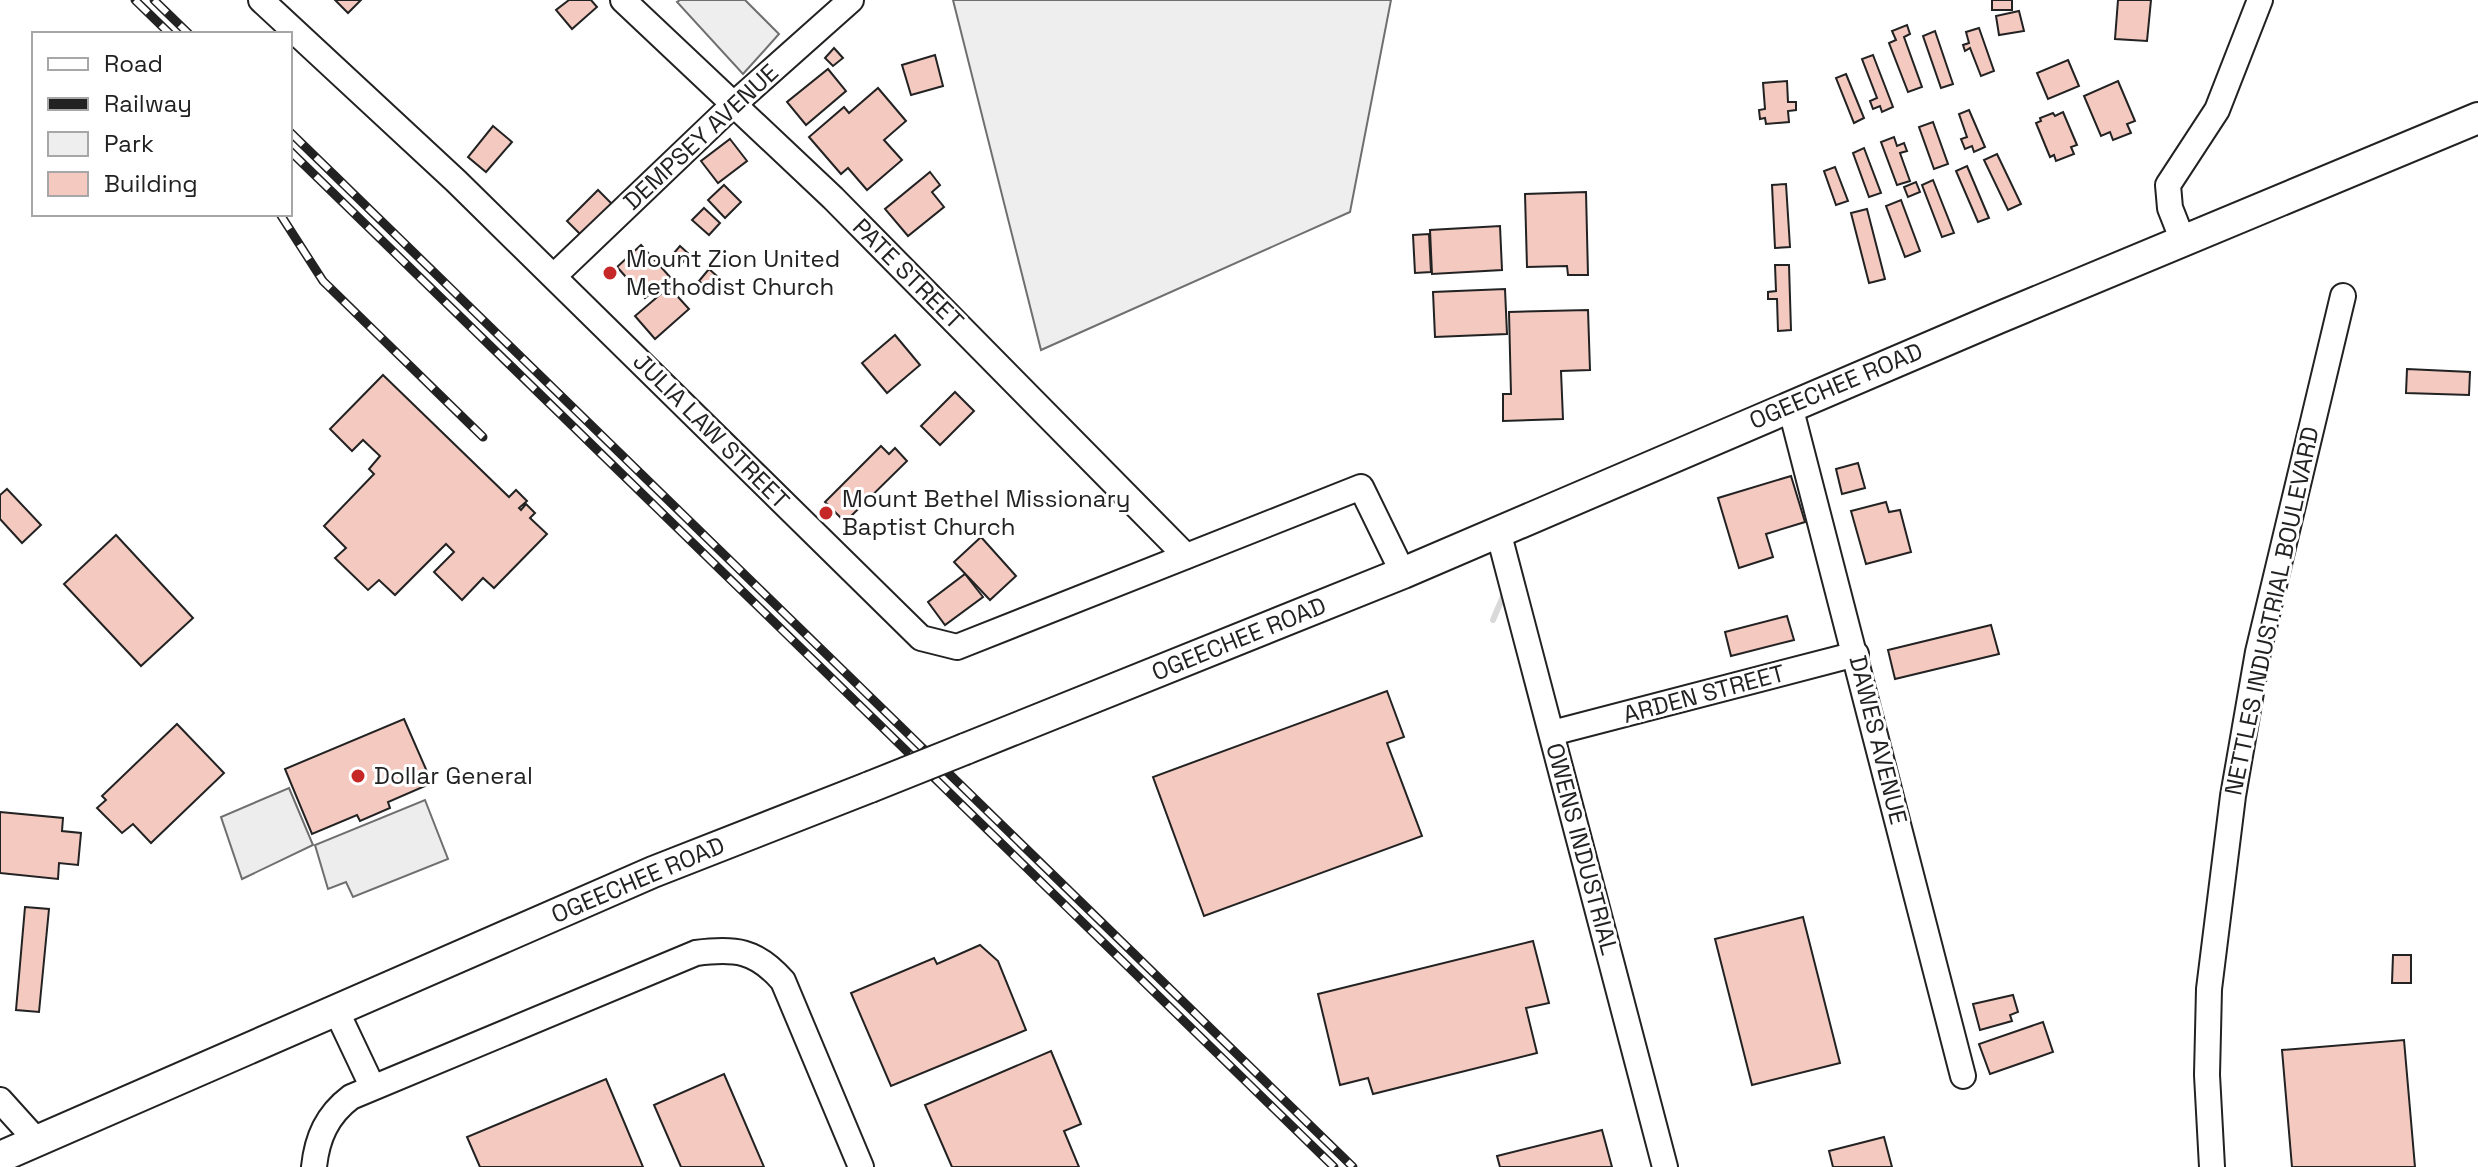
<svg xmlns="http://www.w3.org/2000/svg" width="2478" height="1167" viewBox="0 0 2478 1167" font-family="'Space Grotesk',sans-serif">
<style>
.green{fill:#eee;stroke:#6f6f6f;stroke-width:2}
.parking{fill:#ededed;stroke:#6f6f6f;stroke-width:2}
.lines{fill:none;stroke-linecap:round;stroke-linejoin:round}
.stream{stroke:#d9d9d9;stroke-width:6}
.building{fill:#f3c9c0;stroke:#222;stroke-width:2}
.minor-casing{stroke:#222;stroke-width:28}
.major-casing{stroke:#222;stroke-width:34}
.minor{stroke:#fff;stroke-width:24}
.major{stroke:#fff;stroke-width:30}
.rail-casing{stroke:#222;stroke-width:9}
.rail{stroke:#fff;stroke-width:6;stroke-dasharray:18;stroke-linecap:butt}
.major-bridge-casing{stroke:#222;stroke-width:34;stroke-linecap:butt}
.major-bridge{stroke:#fff;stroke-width:30}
.poi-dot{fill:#c62828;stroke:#fff;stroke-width:3}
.labels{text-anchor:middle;stroke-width:6;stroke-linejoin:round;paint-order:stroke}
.street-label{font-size:24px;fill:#222;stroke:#fff}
.poi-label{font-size:24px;fill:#222;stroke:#fff;text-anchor:start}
</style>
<rect width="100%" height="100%" fill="#fff"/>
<g class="green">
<polygon points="680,0 745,0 779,34 743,74 677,2"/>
<polygon points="953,0 1391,0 1350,212 1041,350"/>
</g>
<g class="parking">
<polygon points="289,788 313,845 242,879 221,817"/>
<polygon points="425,800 448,859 353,897 346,882 328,889 315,845"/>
</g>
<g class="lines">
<polyline class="stream" points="1493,620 1504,594"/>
</g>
<g class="building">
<polygon points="335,0 361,0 348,13"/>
<polygon points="569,0 591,0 597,7 572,29 556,10"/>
<rect x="1992" y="0" width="20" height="10"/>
<polygon points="2118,0 2151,0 2147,41 2115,39"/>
<polygon points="2019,11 2024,31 1999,35 1996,16"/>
<polygon points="1907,25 1910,34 1904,37 1922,87 1908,92 1889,43 1896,40 1892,31"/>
<polygon points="1979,28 1994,71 1981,76 1970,48 1965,51 1963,45 1969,43 1966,32"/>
<polygon points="1935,31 1953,84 1941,88 1923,36"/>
<polygon points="834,48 843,58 833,66 825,58"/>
<polygon points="935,55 943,86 911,95 902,65"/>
<polygon points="1873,55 1893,107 1882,112 1880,106 1873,109 1870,101 1877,98 1862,59"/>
<polygon points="2068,60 2079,86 2048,99 2037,73"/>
<polygon points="828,69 846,91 806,125 787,102"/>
<polygon points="1846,74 1864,118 1854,123 1836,78"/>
<polygon points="1787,81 1788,102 1796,102 1796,110 1788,111 1789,122 1766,124 1765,118 1760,119 1759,110 1765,109 1763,83"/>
<polygon points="2118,81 2135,121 2127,124 2131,133 2113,140 2110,132 2101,136 2084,96"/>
<polygon points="878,88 906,121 884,140 902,160 867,190 848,168 841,174 809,137 844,107 849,113"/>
<polygon points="1969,110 1985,147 1974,152 1972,146 1965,149 1961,139 1967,137 1959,114"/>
<polygon points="2063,112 2077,145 2071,147 2074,154 2056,161 2054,155 2050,157 2036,123 2041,121 2040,118 2053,113 2055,116"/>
<polygon points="1933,122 1948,164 1934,169 1919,127"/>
<polygon points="493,126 512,142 486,172 468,157"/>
<polygon points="1894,137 1897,146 1904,143 1907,151 1900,153 1910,181 1897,185 1881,142"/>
<polygon points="730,139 747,161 718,183 701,161"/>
<polygon points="1864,148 1881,193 1869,197 1853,153"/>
<polygon points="1997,154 2021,204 2008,210 1984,160"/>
<polygon points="1967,166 1989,218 1978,222 1956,171"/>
<polygon points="1835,167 1848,201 1836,205 1824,171"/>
<polygon points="930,172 940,185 932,192 944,207 908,236 885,209"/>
<polygon points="1933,180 1954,233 1942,237 1922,185"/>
<polygon points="1916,182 1920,192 1908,197 1904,187"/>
<polygon points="1786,184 1790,247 1775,248 1772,185"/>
<polygon points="724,185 741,202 725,218 708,200"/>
<polygon points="598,190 616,208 585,239 567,221"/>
<polygon points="1586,192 1588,275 1568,275 1567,266 1527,267 1525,194"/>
<polygon points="1901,200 1920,251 1905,257 1886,206"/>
<polygon points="704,208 720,223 709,235 692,220"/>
<polygon points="1867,209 1885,279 1869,283 1851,213"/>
<polygon points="1500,226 1502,270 1432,274 1430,230"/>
<polygon points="1429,234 1431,272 1415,273 1413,235"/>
<polygon points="641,245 670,277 645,298 617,267"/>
<polygon points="680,246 690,255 683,262 674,253"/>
<polygon points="1775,265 1789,265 1791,330 1778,331 1777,299 1768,299 1768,292 1776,291"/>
<polygon points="709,269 717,276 707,288 699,281"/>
<polygon points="669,287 689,309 655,339 635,316"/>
<polygon points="1505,289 1507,334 1435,337 1433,292"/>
<polygon points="1588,310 1590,370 1561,371 1563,419 1503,421 1503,394 1511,394 1509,312"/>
<polygon points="895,335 920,365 887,393 862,363"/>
<polygon points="2407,369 2470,372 2469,395 2406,393"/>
<polygon points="383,375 509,497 516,490 527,501 519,508 521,510 526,504 535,513 530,518 547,534 494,588 483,578 462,600 434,572 454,552 446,544 395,595 379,580 368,590 335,558 346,548 324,526 374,474 369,469 380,456 363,440 352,451 330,429"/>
<polygon points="955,392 974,411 940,445 921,426"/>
<polygon points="881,446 889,454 895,448 907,461 845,522 825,502"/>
<polygon points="1858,463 1865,488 1842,494 1836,469"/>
<polygon points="1791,476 1805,522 1766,534 1773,557 1739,568 1718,498"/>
<polygon points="7,489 41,525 22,543 0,519 0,495"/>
<polygon points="1886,502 1889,512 1900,510 1911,552 1866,564 1851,511"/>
<polygon points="116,535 193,618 141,666 64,584"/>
<polygon points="981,537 1016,576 990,600 954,562"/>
<polygon points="965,574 983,597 945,625 928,602"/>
<polygon points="1787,616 1794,640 1731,656 1725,632"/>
<polygon points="1991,625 1999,654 1895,679 1888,650"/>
<polygon points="1387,691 1404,737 1387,743 1422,836 1204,916 1153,777"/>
<polygon points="404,719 432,783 388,802 390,808 360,821 357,815 312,834 285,769"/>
<polygon points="177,724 224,773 151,843 133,824 122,833 97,808 106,800 102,796"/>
<polygon points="0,812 63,818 62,831 81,833 78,865 59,863 58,879 0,873"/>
<polygon points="25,907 49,909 39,1012 16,1010"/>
<polygon points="1803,917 1840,1063 1752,1085 1715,939"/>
<polygon points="1533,941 1549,1003 1526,1008 1537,1053 1373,1094 1368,1078 1340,1085 1318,994"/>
<polygon points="980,945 998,961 1026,1030 891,1086 851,993 934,958 937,964"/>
<polygon points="2393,955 2411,955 2411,983 2392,983"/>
<polygon points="2013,995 2018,1012 2010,1015 2012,1021 1980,1030 1973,1004"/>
<polygon points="2043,1022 2053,1052 1990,1074 1979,1044"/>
<polygon points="2404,1040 2415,1167 2292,1167 2282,1050"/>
<polygon points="1051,1051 1081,1124 1064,1131 1079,1167 952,1167 925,1105"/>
<polygon points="724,1074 764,1167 681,1167 654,1105"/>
<polygon points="606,1079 643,1167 480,1167 467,1137"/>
<polygon points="1602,1130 1612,1167 1500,1167 1497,1156"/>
<polygon points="1884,1137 1892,1167 1833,1167 1829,1151"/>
</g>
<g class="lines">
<g class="minor-casing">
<g id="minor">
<polyline points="261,0 456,181 921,638 957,647 1361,487 1403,573"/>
<polyline points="623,0 833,198 1186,556"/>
<polyline points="2183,241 2170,208 2168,185 2217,110 2260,0"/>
<polyline points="554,276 733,105 851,0"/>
<polyline points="1790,406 1963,1076"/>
<polyline points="1498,531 1665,1167"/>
<polyline points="1552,733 1856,654"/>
<polyline points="336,1010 372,1086"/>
<polyline points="0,1100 37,1141"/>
<path d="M 314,1167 C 317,1138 327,1115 351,1097 L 696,953 C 735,948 756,950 783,981 L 861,1167"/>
<polyline points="2212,1167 2207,1075 2209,989 2233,796 2258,652 2343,296"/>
</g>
</g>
<g class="major-casing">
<g id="major">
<polyline points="965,749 1403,573 1998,318 2478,118"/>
<polyline points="0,1157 653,872 870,787"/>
</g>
</g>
<use href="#minor" class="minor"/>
<use href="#major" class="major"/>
<g class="rail-casing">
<g id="rail">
<polyline points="135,0 170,34"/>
<polyline points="154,0 189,34"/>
<polyline points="290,132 1353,1167"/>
<polyline points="290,151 1334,1167"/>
<polyline points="280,214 323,281 483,437"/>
</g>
</g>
<use href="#rail" class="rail"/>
<g class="major-bridge-casing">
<polyline id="major-bridge" points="870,787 965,749"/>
</g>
<use href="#major-bridge" class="major-bridge"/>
</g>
<g class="poi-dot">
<circle cx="610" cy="273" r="8"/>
<circle cx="826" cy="513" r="8"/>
<circle cx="358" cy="776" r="8"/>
</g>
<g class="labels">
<g class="street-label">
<text transform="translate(701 137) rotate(-43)" y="8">DEMPSEY AVENUE</text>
<text transform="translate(908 274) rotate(45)" y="8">PATE STREET</text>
<text transform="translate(1836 386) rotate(-23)" y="8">OGEECHEE ROAD</text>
<text transform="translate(711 431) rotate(45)" y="8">JULIA LAW STREET</text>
<text transform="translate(2272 611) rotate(-78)" y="8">NETTLES INDUSTRIAL BOULEVARD</text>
<text transform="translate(1239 639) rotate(-22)" y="8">OGEECHEE ROAD</text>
<text transform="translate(1704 694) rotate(-15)" y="8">ARDEN STREET</text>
<text transform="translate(1878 740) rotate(76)" y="8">DAWES AVENUE</text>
<text transform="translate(1582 849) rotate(75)" y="8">OWENS INDUSTRIAL</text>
<text transform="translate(638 880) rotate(-23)" y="8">OGEECHEE ROAD</text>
</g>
<g class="poi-label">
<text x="626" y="267">Mount Zion United<tspan x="626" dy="28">Methodist Church</tspan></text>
<text x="842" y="507">Mount Bethel Missionary<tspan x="842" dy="28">Baptist Church</tspan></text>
<text x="374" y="784">Dollar General</text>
</g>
</g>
<rect x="32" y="32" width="260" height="184" fill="#ffffff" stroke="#a7a7a7" stroke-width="2"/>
<rect x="48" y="58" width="40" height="12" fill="#ffffff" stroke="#a7a7a7" stroke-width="2"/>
<text x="104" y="72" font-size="24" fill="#222222">Road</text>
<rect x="48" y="98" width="40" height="12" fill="#222222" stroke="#a7a7a7" stroke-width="2"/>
<text x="104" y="112" font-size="24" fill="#222222">Railway</text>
<rect x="48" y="132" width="40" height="24" fill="#eeeeee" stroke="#a7a7a7" stroke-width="2"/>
<text x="104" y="152" font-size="24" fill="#222222">Park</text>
<rect x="48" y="172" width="40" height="24" fill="#f3c9c0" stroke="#a7a7a7" stroke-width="2"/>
<text x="104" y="192" font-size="24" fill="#222222">Building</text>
</svg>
